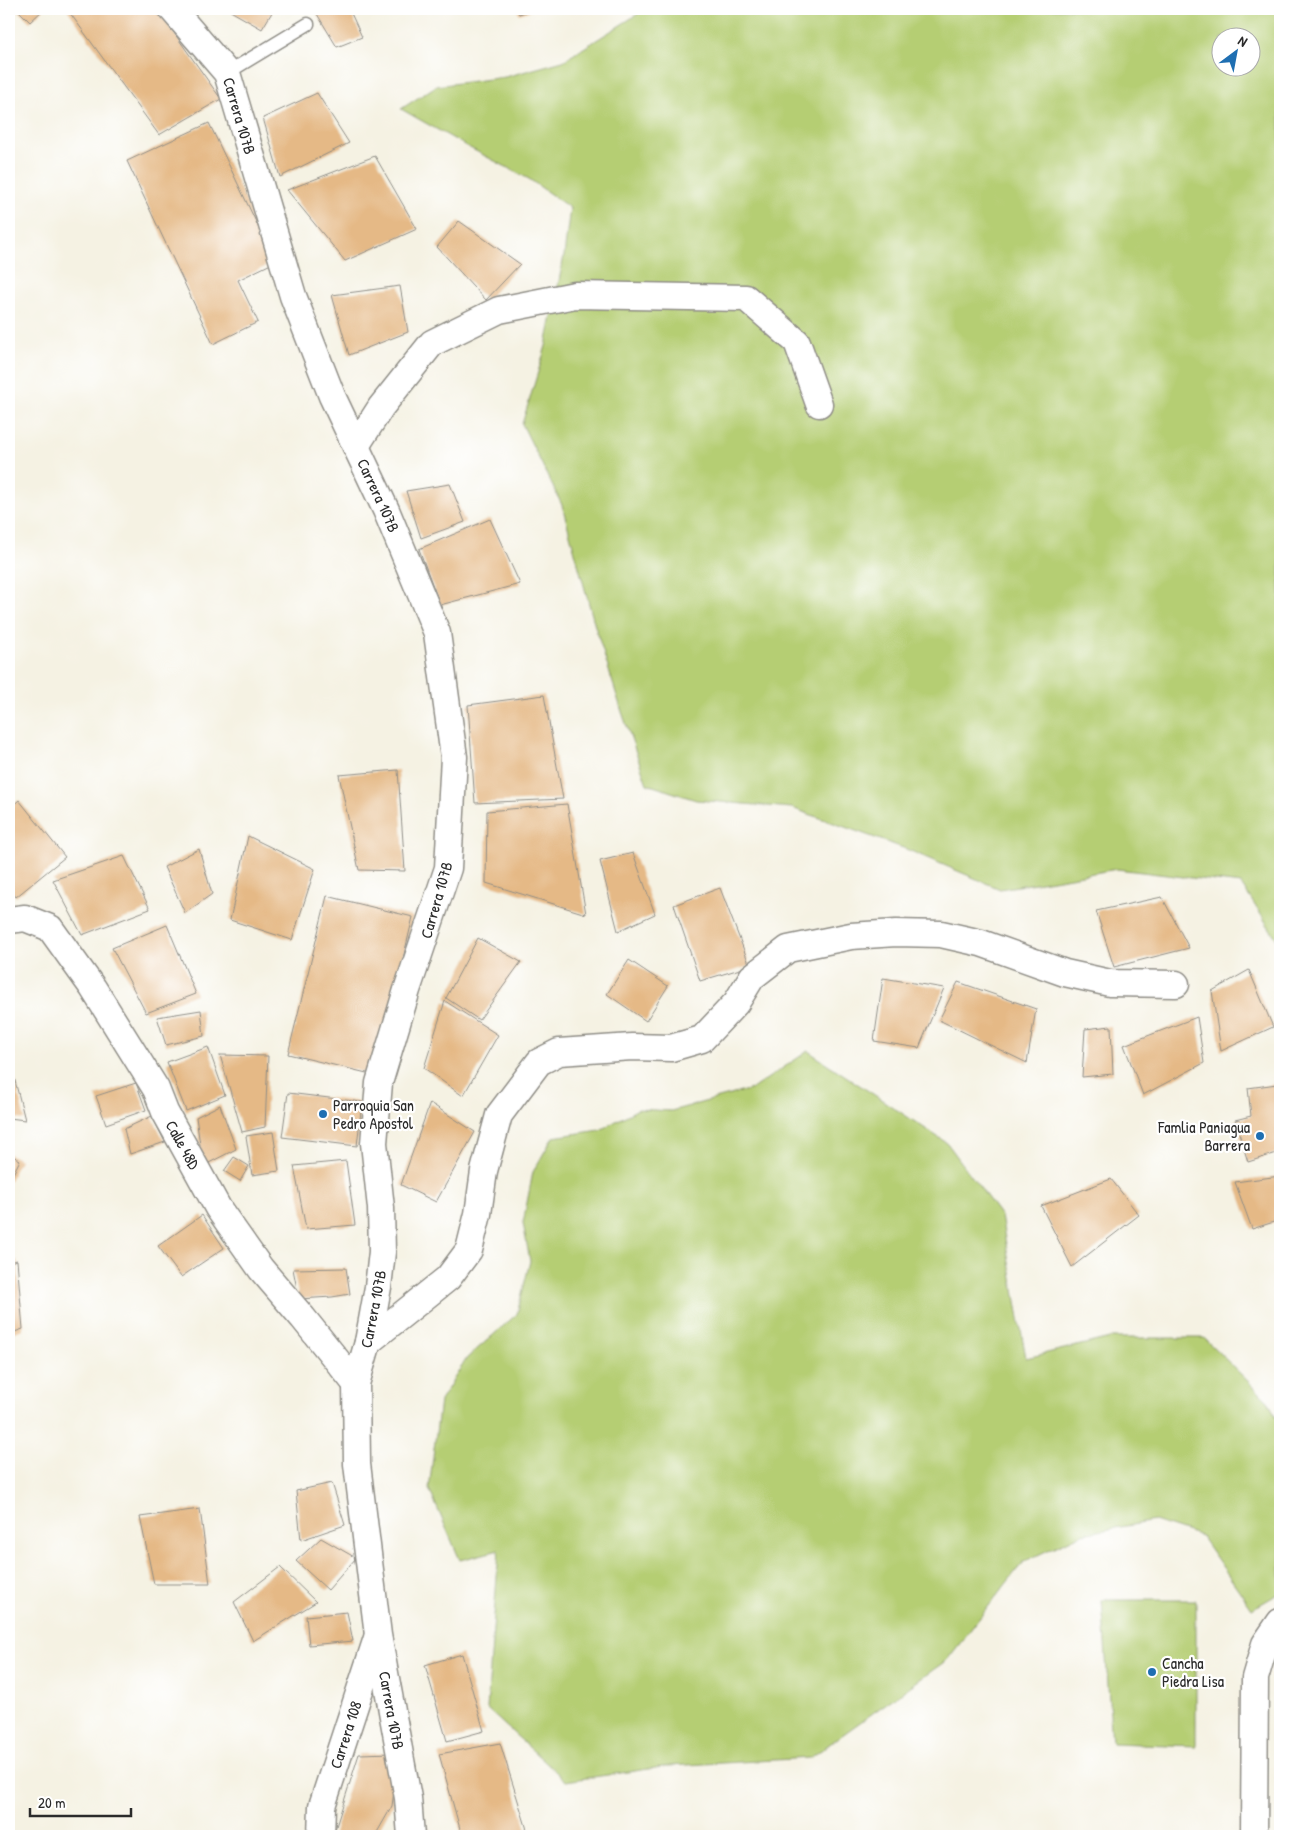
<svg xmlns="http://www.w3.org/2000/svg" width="1289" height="1845" viewBox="0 0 1289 1845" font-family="'Patrick Hand',sans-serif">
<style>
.green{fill:#b5ce73;stroke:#707c4f;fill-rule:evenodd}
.building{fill:#e5b986}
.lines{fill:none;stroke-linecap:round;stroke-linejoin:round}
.service-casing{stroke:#908e87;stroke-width:15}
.minor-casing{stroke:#908e87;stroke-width:29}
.service{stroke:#fff;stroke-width:12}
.minor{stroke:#fff;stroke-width:26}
.poi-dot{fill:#1f6fb2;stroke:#fff;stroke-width:2}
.labels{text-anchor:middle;stroke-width:4.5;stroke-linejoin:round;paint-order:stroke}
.street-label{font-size:16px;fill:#2b2b2b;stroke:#fff}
.poi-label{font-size:16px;fill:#2b2b2b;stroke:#fff;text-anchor:start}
</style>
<rect width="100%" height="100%" fill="#fff"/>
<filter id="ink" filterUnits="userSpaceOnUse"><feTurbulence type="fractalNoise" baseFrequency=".02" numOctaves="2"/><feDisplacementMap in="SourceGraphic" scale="10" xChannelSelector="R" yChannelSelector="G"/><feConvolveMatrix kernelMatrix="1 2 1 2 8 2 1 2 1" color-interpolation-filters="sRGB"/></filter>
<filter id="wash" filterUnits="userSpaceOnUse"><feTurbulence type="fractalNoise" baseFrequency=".0096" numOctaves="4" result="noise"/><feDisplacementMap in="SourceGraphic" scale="20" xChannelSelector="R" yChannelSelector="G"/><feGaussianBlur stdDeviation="1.12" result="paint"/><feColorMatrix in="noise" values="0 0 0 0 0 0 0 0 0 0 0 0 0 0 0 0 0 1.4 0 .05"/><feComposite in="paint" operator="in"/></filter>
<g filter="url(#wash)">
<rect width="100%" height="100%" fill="#f5f2e3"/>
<g class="green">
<path d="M 643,9 L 1280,9 L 1280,944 L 1241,884 L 1117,869 L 1000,889 L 906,849 L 792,808 L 696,800 L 647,784 L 622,712 L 595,626 L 562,505 L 522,424 L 546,346 L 564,256 L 570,208 L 529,179 L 468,147 L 401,109 L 436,86 L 505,77 L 563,61 L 638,14 ZM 1222,38 L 1252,38 L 1252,68 L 1222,68 Z"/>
<polygon points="808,1051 947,1143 1001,1216 1026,1358 1110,1338 1204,1338 1268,1401 1280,1424 1280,1593 1252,1609 1201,1536 1154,1521 1082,1534 1023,1562 947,1660 810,1758 669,1766 566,1781 487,1709 499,1550 460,1560 429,1489 440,1401 467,1358 517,1314 530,1261 523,1223 533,1172 553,1137 600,1130 638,1109 671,1111 752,1089"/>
<polygon points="1102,1600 1196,1600 1196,1746 1112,1743"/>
</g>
<g id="blocks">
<g class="building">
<polygon points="17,9 44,9 30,22"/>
<polygon points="67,9 155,9 162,16 221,99 159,135"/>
<polygon points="227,9 274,9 262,29"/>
<polygon points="314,9 349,9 362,37 337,47"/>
<polygon points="517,9 535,9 519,14"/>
<polygon points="317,93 349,143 280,177 263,118"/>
<polygon points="209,123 275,262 238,280 258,322 213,344 127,161"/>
<polygon points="375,156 417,229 345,261 287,190"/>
<polygon points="459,221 520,264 486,300 437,247"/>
<polygon points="400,286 408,332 349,355 332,295"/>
<polygon points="450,484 465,522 421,538 406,491"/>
<polygon points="490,519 520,584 440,605 419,549"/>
<polygon points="544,695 563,799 475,803 468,705"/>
<polygon points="398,770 405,871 359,870 339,775"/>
<polygon points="19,800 65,857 16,897 9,888 9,809"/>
<polygon points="567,804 586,914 486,883 487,811"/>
<polygon points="248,836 315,869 292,940 230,920"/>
<polygon points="199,849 212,894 185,913 164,867"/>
<polygon points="633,853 655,914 618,931 600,861"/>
<polygon points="124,856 150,909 82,935 53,880"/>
<polygon points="720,888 750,966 700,981 674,905"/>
<polygon points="327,896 413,917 375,1075 288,1054"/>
<polygon points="1162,897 1189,948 1114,967 1096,911"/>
<polygon points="167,925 196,994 146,1013 112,948"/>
<polygon points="478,938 521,962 479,1020 446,998"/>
<polygon points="629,960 668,986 646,1021 607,994"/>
<polygon points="1249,970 1273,1027 1221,1051 1212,991"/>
<polygon points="883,978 944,988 919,1048 874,1041"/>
<polygon points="958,982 1036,1009 1027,1063 939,1020"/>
<polygon points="445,1001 498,1035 463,1096 424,1068"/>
<polygon points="201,1010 204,1036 166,1045 157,1017"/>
<polygon points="1197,1017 1204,1063 1143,1095 1124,1045"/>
<polygon points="1111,1026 1113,1074 1082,1077 1085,1029"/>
<polygon points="208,1047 225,1095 186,1111 167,1062"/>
<polygon points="220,1055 268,1056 265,1127 242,1132"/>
<polygon points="9,1057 25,1120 9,1118"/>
<polygon points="136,1083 146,1110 106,1124 96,1096"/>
<polygon points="1277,1084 1280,1099 1280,1152 1248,1162 1235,1120 1251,1116 1248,1088"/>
<polygon points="288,1093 362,1102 357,1146 282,1137"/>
<polygon points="430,1103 475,1132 436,1202 401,1185"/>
<polygon points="220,1105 236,1149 203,1166 196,1117"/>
<polygon points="152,1116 165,1142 130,1154 124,1129"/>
<polygon points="273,1132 279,1171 252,1175 246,1136"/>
<polygon points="9,1154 20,1160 9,1182"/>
<polygon points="234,1157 249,1166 240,1181 224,1171"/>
<polygon points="346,1161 355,1225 306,1229 294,1166"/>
<polygon points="1280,1176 1280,1220 1252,1229 1235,1182"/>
<polygon points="1111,1179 1139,1215 1072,1267 1041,1206"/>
<polygon points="202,1215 224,1248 181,1277 158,1246"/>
<polygon points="17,1260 23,1329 9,1334 9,1262"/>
<polygon points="346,1268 350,1294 332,1297 299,1299 293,1269"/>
<polygon points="332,1483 345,1525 301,1540 296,1491"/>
<polygon points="200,1509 210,1584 154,1584 140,1517"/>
<polygon points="321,1538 356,1558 328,1590 296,1561"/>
<polygon points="280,1567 316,1602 253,1641 234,1602"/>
<polygon points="347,1612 353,1641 309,1645 306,1616"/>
<polygon points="462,1654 484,1731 447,1741 425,1665"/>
<polygon points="500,1743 529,1836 462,1836 439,1754"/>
<polygon points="393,1753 396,1775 392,1806 375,1836 333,1836 359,1754"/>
</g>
</g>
</g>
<g filter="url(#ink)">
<use href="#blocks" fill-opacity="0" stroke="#908e87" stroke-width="1"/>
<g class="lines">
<g class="service-casing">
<polyline id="service" points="227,73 308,24"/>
</g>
<g class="minor-casing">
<g id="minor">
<path id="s1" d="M 172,9 L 227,73 L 293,296 L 332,396 L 386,510 L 437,633 L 454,757 L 448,868 L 407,990 L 379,1083 L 374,1143 L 381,1208 L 382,1252 L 378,1287 L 368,1342 L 356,1384 L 357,1464 L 378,1635 L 408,1798 L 411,1836"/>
<polyline points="356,446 381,407 432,343 499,310 575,295 746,298 797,342 819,404"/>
<path id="s2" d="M 9,920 L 25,918 L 50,928 L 93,988 L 156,1089 L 165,1112 L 218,1208 L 261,1269 L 303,1318 L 356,1384"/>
<polyline points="368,1342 448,1278 469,1250 478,1214 484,1171 499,1115 539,1062 559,1052 632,1047 671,1048 702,1039 736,1003 752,977 788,949 851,936 896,933 941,934 981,943 1065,973 1110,983 1176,984"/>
<path id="s3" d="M 321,1836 L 322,1806 L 377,1638"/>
<polyline points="1254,1836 1255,1678 1265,1644 1280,1622"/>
</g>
</g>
<use href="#service" class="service"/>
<use href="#minor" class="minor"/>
</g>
</g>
<g class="poi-dot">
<circle cx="323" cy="1114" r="5"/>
<circle cx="1260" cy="1136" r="5"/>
<circle cx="1152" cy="1672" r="5"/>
</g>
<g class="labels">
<g class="street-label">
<text dy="6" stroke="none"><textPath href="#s1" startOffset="129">Carrera 107B</textPath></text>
<text dy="6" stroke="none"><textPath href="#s1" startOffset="534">Carrera 107B</textPath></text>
<text transform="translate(436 900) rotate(-74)" y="6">Carrera 107B</text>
<text dy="6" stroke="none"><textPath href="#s2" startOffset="298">Calle 48D</textPath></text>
<text transform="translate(373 1309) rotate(-79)" y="6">Carrera 107B</text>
<text dy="6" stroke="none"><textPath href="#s1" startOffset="1779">Carrera 107B</textPath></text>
<text dy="6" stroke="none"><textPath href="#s3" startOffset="105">Carrera 108</textPath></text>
</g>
<g class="poi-label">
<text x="333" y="1111">Parroquia San<tspan x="333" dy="18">Pedro Apostol</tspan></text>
<text x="1250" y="1133" text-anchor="end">Famlia Paniagua<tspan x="1250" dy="18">Barrera</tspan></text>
<text x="1162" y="1669">Cancha<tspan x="1162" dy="18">Piedra Lisa</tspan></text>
</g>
</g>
<rect width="1289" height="1845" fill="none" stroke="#fff" stroke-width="30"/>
<g transform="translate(1236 52) rotate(32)"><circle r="24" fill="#ffffff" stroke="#aaaaaa"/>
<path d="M0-4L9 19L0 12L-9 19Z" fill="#1f6fb2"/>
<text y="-8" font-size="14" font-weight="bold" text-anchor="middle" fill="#2b2b2b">N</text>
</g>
<path d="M30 1808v8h101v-8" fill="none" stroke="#2b2b2b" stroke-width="2.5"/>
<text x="38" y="1808" font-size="15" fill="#2b2b2b" stroke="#ffffff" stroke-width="4" paint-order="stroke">20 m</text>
</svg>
